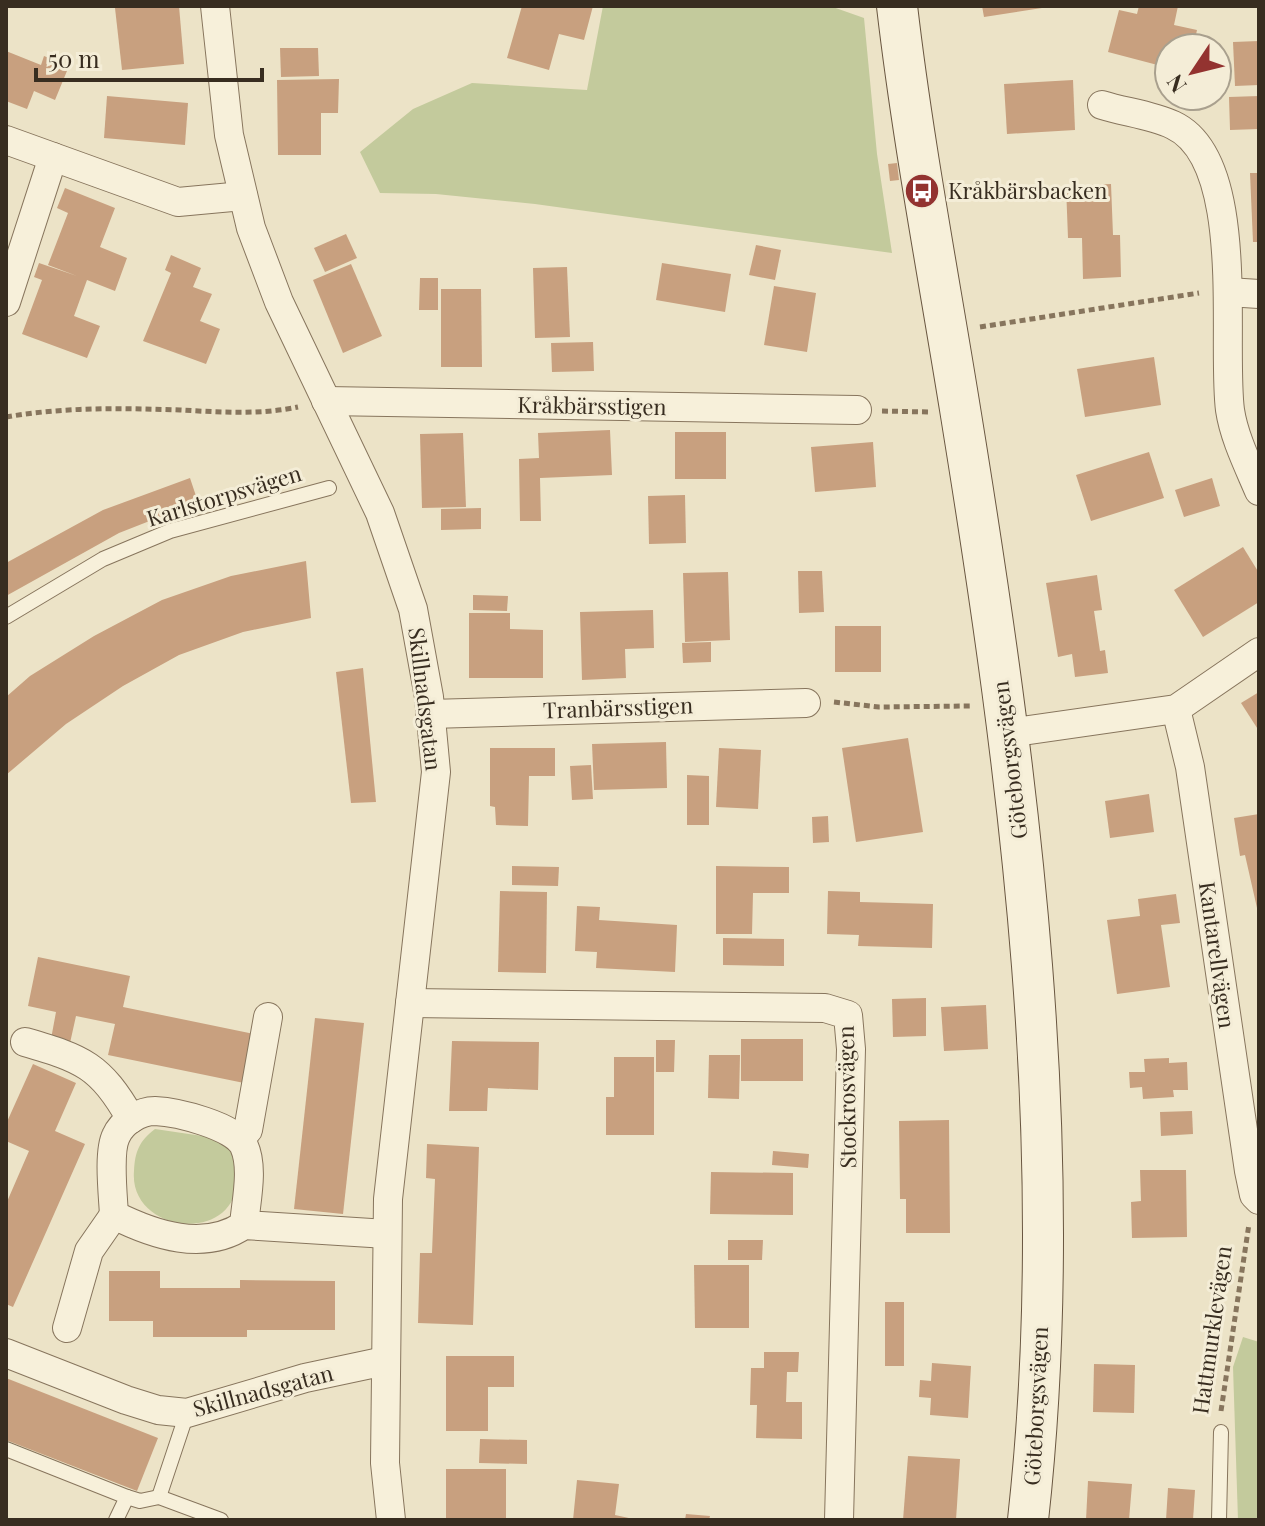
<svg xmlns="http://www.w3.org/2000/svg" width="1265" height="1526" viewBox="0 0 1265 1526" font-family="'Playfair Display',serif">
<style>
.green{fill:#c3ca9c}
.building{fill:#c8a07f}
.lines{fill:none;stroke-linecap:round;stroke-linejoin:round}
.lane-casing{stroke:#87755d;stroke-width:16}
.street-casing{stroke:#87755d;stroke-width:30}
.secondary-casing{stroke:#695640;stroke-width:42}
.path{stroke:#87755d;stroke-width:5;stroke-dasharray:6 4;stroke-linecap:butt}
.lane{stroke:#f7f0da;stroke-width:14}
.street{stroke:#f7f0da;stroke-width:28}
.secondary{stroke:#f7f0da;stroke-width:40}
.labels{text-anchor:middle;stroke-width:6;stroke-linejoin:round;paint-order:stroke}
.poi-label{font-size:22px;fill:#382d20;stroke:#f4edd7;text-anchor:start}
.street-label{font-size:22px;fill:#382d20;stroke:#f4edd7}
</style>
<rect width="100%" height="100%" fill="#ece3c7"/>
<g class="green">
<polygon points="603,6 830,6 864,18 877,154 892,253 535,204 436,194 380,193 360,152 413,109 472,83 587,90"/>
<path d="M 155,1129 L 209,1137 L 231,1148 C 267,1248 128,1242 134,1171 C 135,1152 139,1141 155,1129 Z"/>
<polygon points="1243,1337 1259,1342 1259,1520 1238,1520 1233,1367"/>
</g>
<g class="building">
<polygon points="136,6 179,6 184,64 122,70 115,8"/>
<polygon points="522,6 593,6 584,40 559,34 549,70 507,58"/>
<polygon points="982,6 1042,6 1042,8 984,17"/>
<polygon points="1139,6 1178,6 1174,25 1197,30 1193,48 1169,48 1169,68 1108,52 1119,10 1137,14"/>
<polygon points="1259,41 1259,85 1235,86 1233,42"/>
<polygon points="280,48 318,48 319,76 281,77"/>
<polygon points="6,51 41,65 44,56 69,66 55,100 34,91 27,109 6,101"/>
<polygon points="339,79 338,113 321,113 321,155 278,155 277,80"/>
<polygon points="1073,80 1075,130 1007,134 1004,84"/>
<polygon points="107,96 188,103 185,145 104,138"/>
<polygon points="1259,96 1259,129 1230,130 1229,97"/>
<polygon points="897,163 899,180 890,181 888,164"/>
<polygon points="1250,173 1259,173 1259,242 1253,242"/>
<polygon points="1111,184 1113,235 1120,235 1121,277 1083,279 1082,238 1068,238 1066,186"/>
<polygon points="65,188 115,208 100,247 127,258 115,291 87,280 74,316 100,326 87,358 22,334 42,280 34,277 39,263 77,276 48,265 68,213 57,208"/>
<polygon points="346,234 357,258 325,272 314,248"/>
<polygon points="756,245 781,250 775,280 749,275"/>
<polygon points="171,255 201,268 193,287 212,294 200,321 220,329 206,364 143,341 171,273 165,270"/>
<polygon points="662,263 731,274 725,312 656,300"/>
<polygon points="351,264 382,336 343,353 313,280"/>
<polygon points="567,267 570,337 535,338 533,268"/>
<polygon points="420,278 438,278 438,310 419,310"/>
<polygon points="774,286 816,293 807,352 764,345"/>
<polygon points="441,289 481,289 482,367 441,367"/>
<polygon points="593,342 594,371 552,372 551,343"/>
<polygon points="1154,357 1161,405 1085,417 1077,369"/>
<polygon points="610,430 612,475 540,478 541,521 520,521 519,459 539,458 538,433"/>
<rect x="675" y="432" width="51" height="47"/>
<polygon points="463,433 466,507 422,508 420,434"/>
<polygon points="873,442 876,487 815,492 811,447"/>
<polygon points="1149,452 1164,498 1091,521 1076,475"/>
<polygon points="190,478 198,502 119,533 6,596 6,563 103,510"/>
<polygon points="1212,478 1220,506 1184,517 1175,490"/>
<polygon points="685,495 686,543 649,544 648,496"/>
<polygon points="481,508 481,529 441,530 441,509"/>
<polygon points="1243,547 1259,573 1259,602 1203,637 1174,590"/>
<polygon points="306,561 311,618 243,632 179,655 123,686 66,724 6,775 6,697 30,676 94,636 162,600 231,576"/>
<polygon points="798,571 822,571 824,612 799,613"/>
<polygon points="728,572 730,640 685,642 683,573"/>
<polygon points="1097,575 1102,610 1094,611 1100,651 1105,650 1108,673 1075,677 1072,654 1058,657 1046,583"/>
<polygon points="473,595 508,596 507,611 473,610"/>
<polygon points="653,610 654,648 625,649 626,678 582,680 580,612"/>
<polygon points="469,613 510,613 510,629 543,630 543,678 469,678"/>
<rect x="835" y="626" width="46" height="46"/>
<polygon points="711,642 711,662 683,663 682,643"/>
<polygon points="363,668 376,802 351,803 336,672"/>
<polygon points="1259,692 1259,731 1241,703"/>
<polygon points="908,738 923,832 856,842 842,748"/>
<polygon points="666,742 667,788 594,790 592,744"/>
<polygon points="490,748 555,748 555,776 529,776 528,826 496,825 495,807 490,806"/>
<polygon points="719,748 761,750 758,809 716,807"/>
<polygon points="591,765 593,799 572,800 570,766"/>
<polygon points="687,775 709,776 709,825 687,825"/>
<polygon points="1149,794 1154,832 1110,838 1105,801"/>
<polygon points="1259,814 1259,908 1257,908 1245,855 1240,856 1234,818"/>
<polygon points="828,816 829,842 813,843 812,817"/>
<polygon points="512,866 559,867 558,886 512,885"/>
<polygon points="716,866 789,867 789,893 753,893 752,934 716,934"/>
<polygon points="500,891 547,892 546,973 498,972"/>
<polygon points="828,891 860,892 860,902 933,904 932,948 858,946 859,935 827,934"/>
<polygon points="1176,894 1180,923 1161,925 1170,987 1117,994 1107,920 1140,916 1138,899"/>
<polygon points="577,906 600,907 599,920 677,925 675,972 596,968 597,952 575,951"/>
<polygon points="723,938 784,939 784,966 723,965"/>
<polygon points="38,957 130,976 123,1007 254,1034 244,1083 108,1055 115,1024 76,1016 70,1043 51,1039 56,1012 28,1006"/>
<polygon points="926,998 926,1036 893,1037 892,999"/>
<polygon points="986,1005 988,1049 944,1051 941,1007"/>
<polygon points="315,1018 364,1023 343,1214 294,1209"/>
<rect x="741" y="1039" width="62" height="42"/>
<polygon points="656,1040 675,1040 674,1072 656,1072"/>
<polygon points="452,1041 539,1042 538,1090 488,1088 487,1111 449,1111"/>
<polygon points="709,1055 740,1055 739,1099 708,1098"/>
<polygon points="614,1057 654,1057 654,1135 606,1135 606,1097 614,1097"/>
<polygon points="1169,1058 1169,1063 1187,1062 1188,1090 1173,1090 1174,1097 1143,1099 1142,1087 1130,1088 1129,1072 1145,1072 1144,1059"/>
<polygon points="33,1064 76,1083 55,1131 85,1144 13,1307 6,1304 6,1204 29,1151 6,1141 6,1124"/>
<polygon points="1192,1111 1193,1134 1161,1136 1160,1112"/>
<polygon points="949,1120 950,1233 906,1233 906,1199 900,1199 899,1121"/>
<polygon points="427,1144 479,1147 473,1325 418,1323 420,1253 432,1253 435,1179 426,1178"/>
<polygon points="773,1151 809,1154 808,1168 772,1165"/>
<polygon points="1140,1170 1186,1170 1187,1237 1132,1238 1131,1202 1141,1201"/>
<polygon points="711,1172 793,1173 793,1215 710,1214"/>
<polygon points="728,1240 763,1240 762,1260 728,1260"/>
<polygon points="694,1265 749,1265 749,1328 695,1328"/>
<polygon points="109,1271 160,1271 160,1288 240,1288 240,1280 335,1281 335,1330 247,1330 247,1337 153,1337 153,1321 109,1321"/>
<rect x="885" y="1302" width="19" height="64"/>
<polygon points="764,1352 799,1352 798,1372 787,1372 786,1402 802,1402 802,1439 756,1438 757,1405 750,1405 751,1368 764,1368"/>
<polygon points="446,1356 514,1356 514,1387 488,1387 488,1431 446,1431"/>
<polygon points="932,1363 971,1366 968,1418 930,1415 931,1398 919,1397 920,1380 931,1381"/>
<polygon points="1094,1364 1135,1365 1134,1413 1093,1412"/>
<polygon points="6,1378 158,1438 137,1491 6,1440"/>
<polygon points="480,1439 527,1440 527,1464 479,1463"/>
<polygon points="908,1456 960,1459 956,1520 903,1520"/>
<rect x="446" y="1469" width="60" height="51"/>
<polygon points="577,1480 619,1484 615,1515 638,1520 573,1520"/>
<polygon points="1088,1481 1132,1484 1129,1520 1086,1520"/>
<polygon points="1168,1488 1195,1490 1193,1520 1166,1520"/>
<polygon points="686,1514 710,1516 709,1520 685,1520"/>
</g>
<g class="lines">
<g class="lane-casing">
<g id="lane">
<polyline points="6,617 103,559 170,531 329,488"/>
<polyline points="6,1449 127,1497 140,1501 159,1497 221,1520"/>
<polyline points="159,1497 187,1413"/>
<polyline points="116,1520 127,1497"/>
<polyline points="1219,1520 1221,1432"/>
</g>
</g>
<g class="street-casing">
<g id="street">
<polyline points="215,6 229,135 251,228 279,302 380,513 413,609 429,697 436,772 388,1199 385,1463 391,1520"/>
<path d="M 1102,105 C 1124,112 1152,115 1173,125 C 1248,160 1221,342 1230,410 C 1234,437 1248,465 1259,491"/>
<polyline points="6,140 178,202 243,196"/>
<polyline points="1228,292 1259,294"/>
<polyline points="6,302 53,157"/>
<polyline points="326,401 857,410"/>
<polyline points="1176,709 1190,767 1249,1171 1254,1195 1259,1200"/>
<polyline points="430,714 806,703"/>
<polyline points="1008,733 1176,709 1259,652"/>
<polyline points="410,1003 825,1008 848,1015 851,1049 839,1520"/>
<path d="M 25,1042 C 83,1059 100,1065 131,1119"/>
<polyline points="239,1139 248,1130 268,1017"/>
<path d="M 244,1225 C 246,1201 254,1168 244,1146 C 235,1126 177,1112 155,1111 C 140,1111 122,1122 116,1136 C 108,1152 113,1195 114,1215 C 154,1235 204,1252 244,1225 L 387,1234"/>
<polyline points="67,1328 89,1251 114,1215"/>
<polyline points="6,1353 126,1400 158,1410 187,1413 305,1378 385,1361"/>
</g>
</g>
<g class="secondary-casing">
<path id="secondary" d="M 897,6 C 913,143 939,278 961,415 C 1020,779 1069,1151 1028,1520"/>
</g>
<g class="path">
<polyline points="980,327 1199,293"/>
<polyline points="882,411 928,412"/>
<path d="M 6,417 C 64,407 121,408 180,410 C 218,412 260,415 298,407"/>
<polyline points="834,702 879,707 971,706"/>
<polyline points="1221,1411 1249,1224"/>
</g>
<use href="#lane" class="lane"/>
<use href="#street" class="street"/>
<use href="#secondary" class="secondary"/>
</g>
<defs>
<g id="bus-disc" transform="scale(1.8)"><circle r="9.5" fill="#933330" stroke="#f4edd7"/><path d="M-5-6H5V4H4V6H2V4H-2V6H-4V4H-5ZM-3.5-4V0h7V-4ZM-3.5 1.2v1.5H-2V1.2ZM2 1.2v1.5H3.5V1.2Z" fill="#fff"/></g>
</defs>
<g fill-rule="evenodd">
<use href="#bus-disc" x="922" y="191"/>
</g>
<g class="labels">
<g class="poi-label">
<text x="948" y="199">Kråkbärsbacken</text>
</g>
<g class="street-label">
<text transform="translate(592 406) rotate(1)" y="8">Kråkbärsstigen</text>
<text transform="translate(224 496) rotate(-17)" y="8">Karlstorpsvägen</text>
<text transform="translate(425 699) rotate(83)" y="8">Skillnadsgatan</text>
<text transform="translate(618 708) rotate(-2)" y="8">Tranbärsstigen</text>
<text transform="translate(1010 760) rotate(-97)" y="8">Göteborgsvägen</text>
<text transform="translate(1217 955) rotate(82)" y="8">Kantarellvägen</text>
<text transform="translate(847 1097) rotate(-91)" y="8">Stockrosvägen</text>
<text transform="translate(1212 1330) rotate(-82)" y="8">Hattmurklevägen</text>
<text transform="translate(263 1391) rotate(-15)" y="8">Skillnadsgatan</text>
<text transform="translate(1036 1406) rotate(-87)" y="8">Göteborgsvägen</text>
</g>
</g>
<rect width="1265" height="1526" fill="none" stroke="#382d20" stroke-width="16"/>
<g transform="translate(1193 72) rotate(235)"><circle r="38" fill="#f4edd7" stroke="#a9a08e" stroke-width="2"/>
<path d="M0-6L14 30L0 20L-14 30Z" fill="#933330"/>
<text y="-12" font-size="22" font-weight="bold" text-anchor="middle" fill="#382d20">N</text>
</g>
<path d="M36 68v12h226v-12" fill="none" stroke="#382d20" stroke-width="4"/>
<text x="48" y="68" font-size="24" fill="#382d20" stroke="#f4edd7" stroke-width="6" paint-order="stroke">50 m</text>
</svg>
